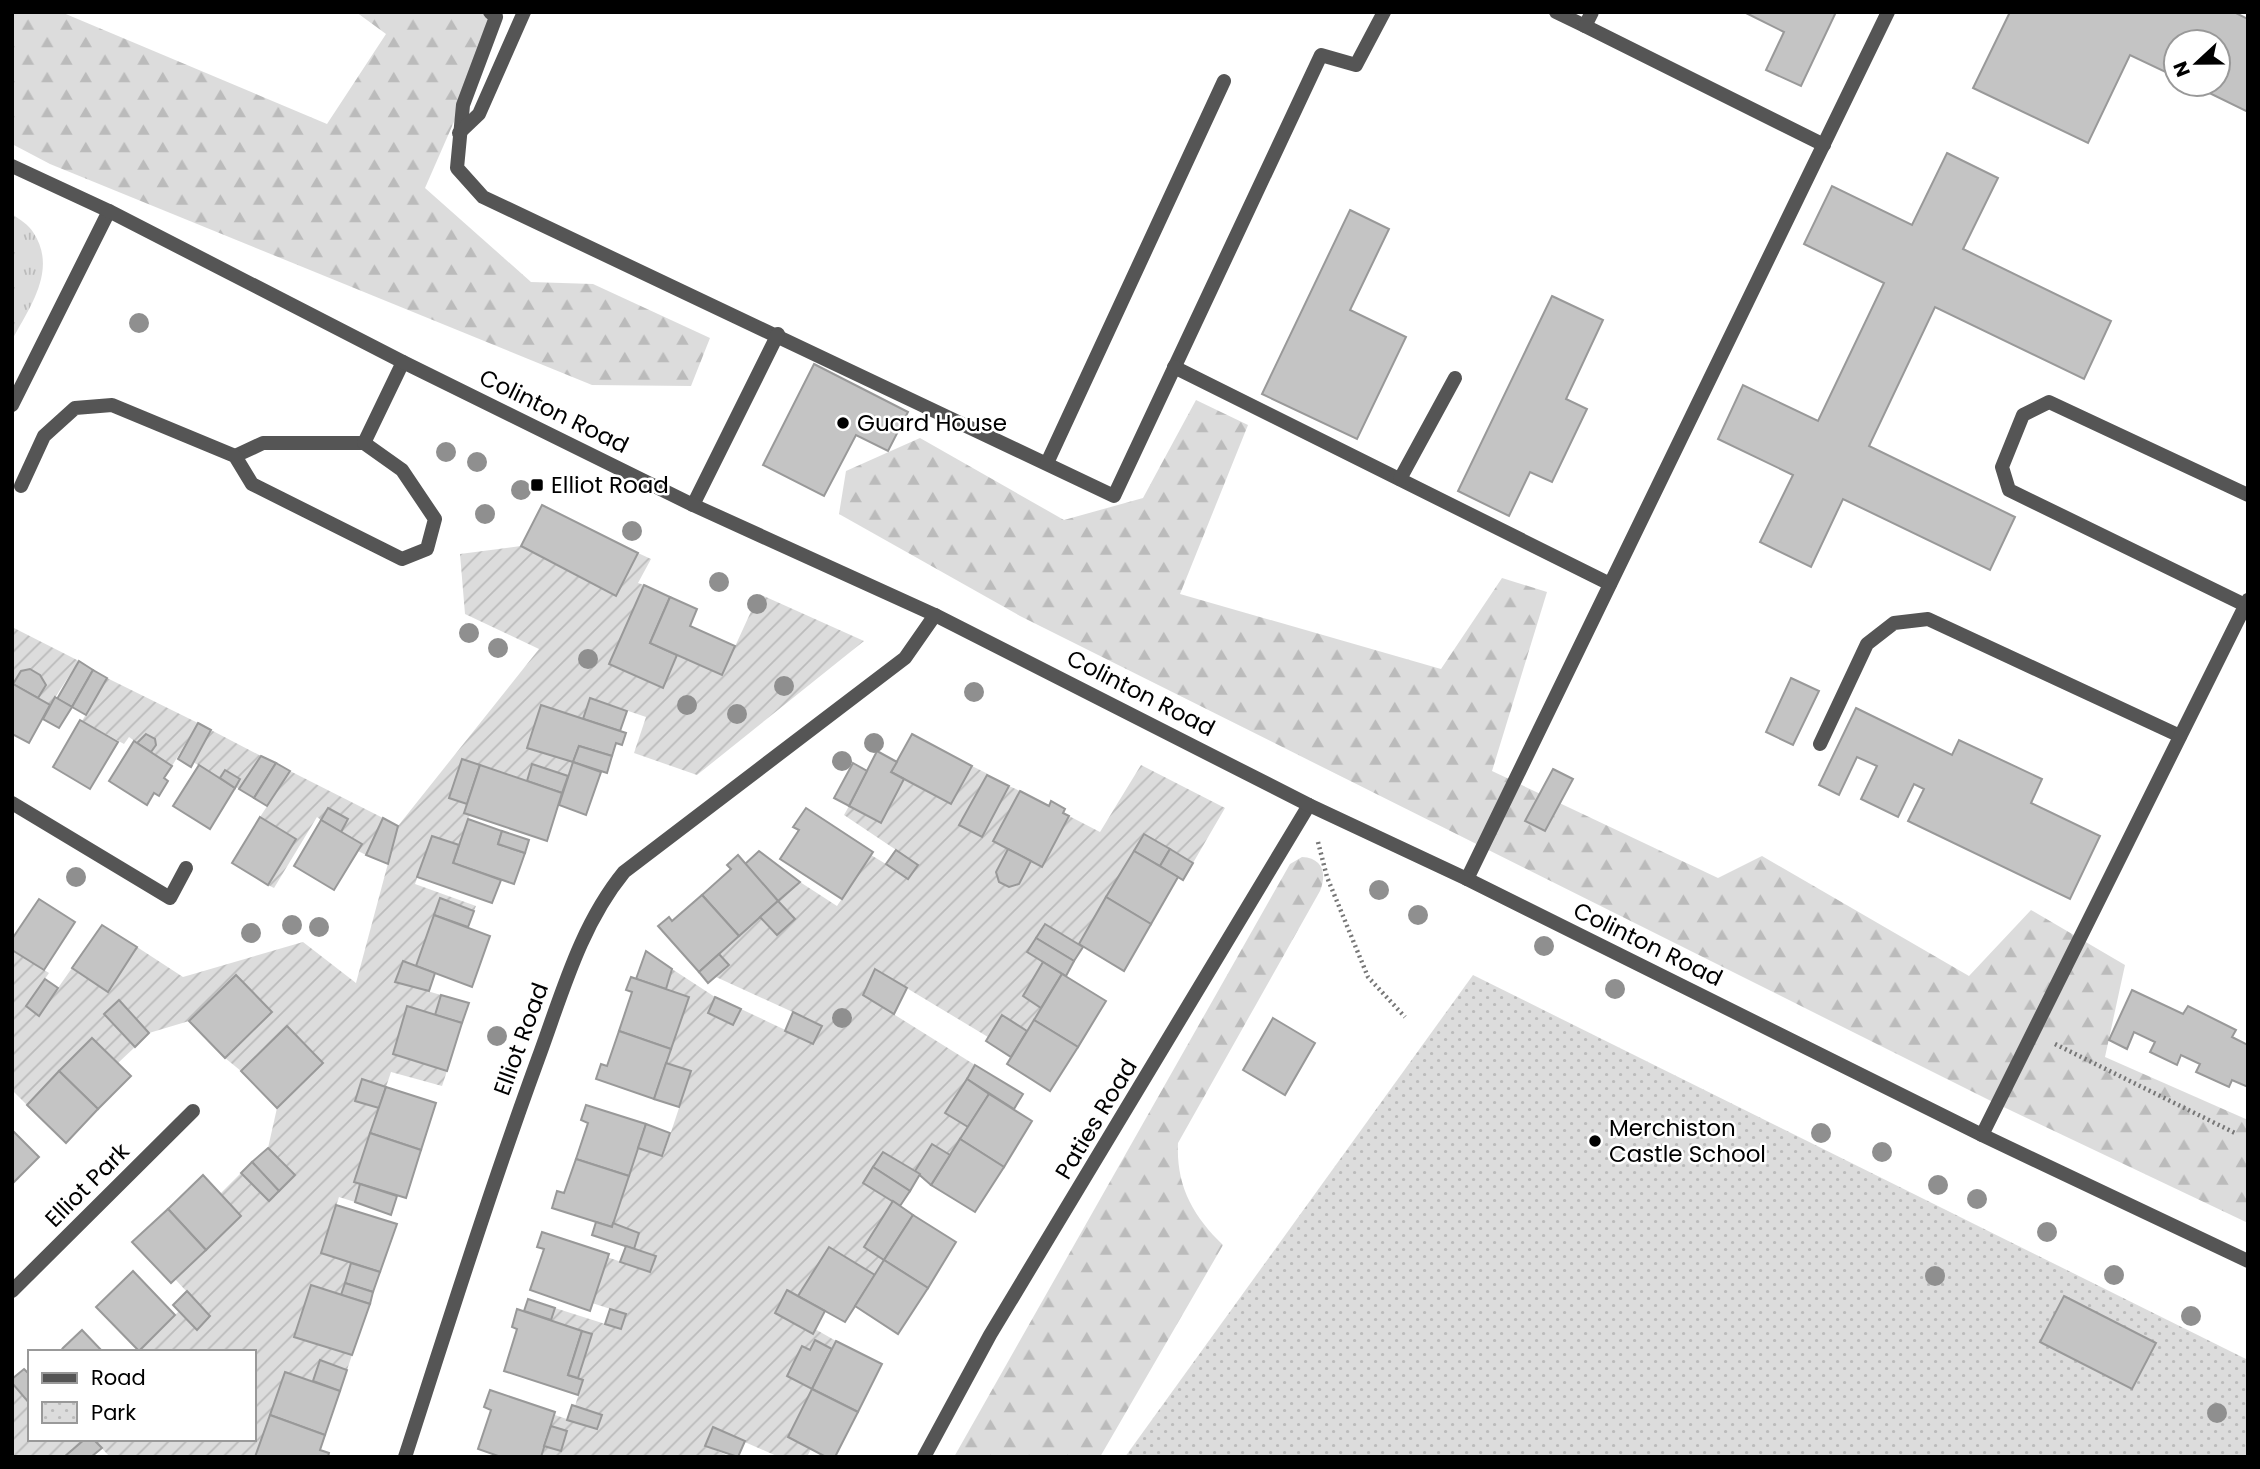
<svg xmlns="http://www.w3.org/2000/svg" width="2260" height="1469" viewBox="0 0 2260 1469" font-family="Poppins,sans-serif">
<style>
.grass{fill:url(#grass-tufts)}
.forest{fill:url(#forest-firs)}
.park{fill:url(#park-dots)}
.garden{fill:url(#garden-furrows)}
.building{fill:#c4c4c4;stroke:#999;stroke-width:2}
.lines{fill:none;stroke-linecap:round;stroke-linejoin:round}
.path{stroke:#777;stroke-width:4.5;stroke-dasharray:2 3.5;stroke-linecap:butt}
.service{stroke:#555;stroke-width:14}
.minor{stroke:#555;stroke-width:14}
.tertiary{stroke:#555;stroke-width:14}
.tree{fill:#8f8f8f}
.poi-dot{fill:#000;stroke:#fff;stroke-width:2.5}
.labels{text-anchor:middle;stroke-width:5;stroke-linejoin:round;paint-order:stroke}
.street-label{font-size:23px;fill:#000;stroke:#fff}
.poi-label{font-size:23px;fill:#000;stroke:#fff;text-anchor:start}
</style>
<defs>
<pattern id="grass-tufts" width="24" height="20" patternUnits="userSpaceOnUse" patternTransform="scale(1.75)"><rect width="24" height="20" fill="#dcdcdc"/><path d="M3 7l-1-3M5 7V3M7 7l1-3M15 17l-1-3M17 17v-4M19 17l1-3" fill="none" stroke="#bbb"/></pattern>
<pattern id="forest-firs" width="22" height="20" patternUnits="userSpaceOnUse" patternTransform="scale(1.75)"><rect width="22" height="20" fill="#dcdcdc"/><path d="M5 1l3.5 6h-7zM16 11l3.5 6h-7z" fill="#bbb"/></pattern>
<pattern id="park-dots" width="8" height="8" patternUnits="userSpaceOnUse" patternTransform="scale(1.75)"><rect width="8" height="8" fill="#dcdcdc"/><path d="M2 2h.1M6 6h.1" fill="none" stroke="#bbb" stroke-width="1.8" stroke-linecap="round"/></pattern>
<pattern id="garden-furrows" width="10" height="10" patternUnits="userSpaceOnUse" patternTransform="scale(1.75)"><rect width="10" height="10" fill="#dcdcdc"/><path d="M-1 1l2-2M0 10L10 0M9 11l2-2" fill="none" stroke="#bbb"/></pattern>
</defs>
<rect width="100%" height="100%" fill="#fff"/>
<path class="grass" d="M 12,214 C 19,219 29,225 33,232 C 58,269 30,307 12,340 Z"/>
<g class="forest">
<polygon points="12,12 61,12 327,124 386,34 356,12 502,12 425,188 531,282 593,284 710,338 691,386 592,385 50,164 12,144"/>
<polygon points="1196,400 1248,425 1180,594 1441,669 1502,578 1547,592 1492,771 1718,878 1762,856 1969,976 2031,910 2125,965 2105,1057 2248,1120 2248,1223 1991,1101 1020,616 839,514 846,471 920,438 1064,520 1143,498"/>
<path d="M 1302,857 C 1323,858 1327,874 1320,891 L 1178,1143 C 1176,1186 1193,1216 1223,1245 L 1100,1457 L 954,1457 L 1290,864 Z"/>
</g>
<polygon class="park" points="1473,975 2248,1360 2248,1457 1125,1457"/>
<g class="garden">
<polygon points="521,546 615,595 638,553 651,559 638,583 644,585 609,664 662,688 677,655 722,675 759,594 864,641 697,775 634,753 646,717 590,698 583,719 541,706 527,747 573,762 568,776 532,764 527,781 462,760 449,797 467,804 464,813 470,815 459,845 432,836 415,884 476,906 474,911 440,899 416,966 396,982 441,995 435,1015 407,1007 393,1054 447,1071 442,1086 391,1072 386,1087 362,1080 355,1100 379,1108 354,1181 360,1184 355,1202 339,1197 321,1253 351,1263 341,1295 311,1285 294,1337 352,1355 347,1370 320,1361 313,1381 285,1372 255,1457 110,1457 93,1439 254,1439 254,1352 139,1351 179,1311 196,1329 210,1317 175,1279 241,1216 220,1194 241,1173 269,1201 294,1176 268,1148 277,1108 322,1063 287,1027 241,1071 225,1058 271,1012 236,975 189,1021 149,1033 118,1000 104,1014 135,1047 118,1063 91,1038 27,1105 12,1090 12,950 49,973 26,1006 39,1015 72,968 108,992 137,947 183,977 303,942 356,983 398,826 539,649 465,614 460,554"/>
<path d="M 12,627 L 79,661 L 50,705 L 38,698 L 46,685 C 39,674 34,669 21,671 L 12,685 Z"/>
<polygon points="107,678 198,723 172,766 151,752 156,745 155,740 146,734 137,743 129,737 124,744 82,721"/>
<polygon points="211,730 261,756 239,789 236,787 240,779 225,770 220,778 193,762"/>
<polygon points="1141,765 1225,808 1193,863 1144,834 1079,944 1044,924 1027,952 1043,962 1023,996 1041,1008 1027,1031 1002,1015 988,1037 875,969 863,995 975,1065 945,1113 968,1127 950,1155 932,1144 915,1171 883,1152 863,1182 893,1201 864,1247 884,1260 875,1275 829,1247 798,1296 787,1290 775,1313 812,1334 815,1329 836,1341 832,1349 815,1340 810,1350 802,1346 787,1376 812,1389 788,1437 811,1449 807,1457 779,1457 713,1428 706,1446 731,1457 541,1457 544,1446 561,1450 567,1432 551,1426 555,1415 596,1429 602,1415 575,1406 583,1380 578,1378 592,1334 551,1320 555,1308 621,1329 626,1314 592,1303 607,1257 650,1272 656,1257 634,1249 639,1233 613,1223 638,1148 663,1156 691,1072 666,1063 666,989 672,969 715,997 708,1014 733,1025 741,1009 813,1043 821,1025 716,977 728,965 719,954 760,917 777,935 794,920 778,901 800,882 837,906 871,855 909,878 917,864 844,815 849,806 881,823 904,779 951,804 972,766 988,774 959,825 982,837 1009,786 1020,791 994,841 1008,849 1009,887 1019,884 1031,861 1042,867 1069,816 1100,832"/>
<polygon points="290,771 383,818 366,855 358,851 341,832 348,819 328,808 321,820 317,817 274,888 268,885 296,839 260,817"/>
<polygon points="12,1383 30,1404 30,1439 85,1439 64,1457 14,1457"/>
</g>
<g class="building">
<polygon points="1744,12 1836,12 1801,86 1766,70 1784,32"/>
<polygon points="2010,12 2234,12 2248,19 2248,112 2191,84 2218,84 2218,42 2176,42 2176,77 2130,55 2088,143 1973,88"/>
<polygon points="1947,153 1998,178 1963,249 2111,321 2084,379 1935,307 1869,446 2015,517 1990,570 1843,499 1811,567 1760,542 1793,475 1718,439 1743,385 1818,421 1884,283 1804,244 1832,186 1912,225"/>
<polygon points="1350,210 1389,229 1350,310 1406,337 1357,439 1262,394"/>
<polygon points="1552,296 1603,320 1566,399 1587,409 1552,482 1530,472 1509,516 1458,491"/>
<polygon points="814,364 908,412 888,451 856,435 824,496 763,465"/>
<polygon points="542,505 638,553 616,596 521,546"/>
<polygon points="644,585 670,597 650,643 677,655 663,688 609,664"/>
<polygon points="670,597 697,609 690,626 735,646 722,675 650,643"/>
<polygon points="79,661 93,670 72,707 57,699"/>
<polygon points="30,669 40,675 46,685 38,698 13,684 21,671"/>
<polygon points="93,670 107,678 86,715 72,707"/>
<polygon points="1791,678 1819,691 1793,745 1766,732"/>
<polygon points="13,684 50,705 29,743 12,734"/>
<polygon points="55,697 72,707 59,728 43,719"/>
<polygon points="590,698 627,711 620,731 583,719"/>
<polygon points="541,705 626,733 622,745 616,743 612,756 579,746 573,762 527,748"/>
<polygon points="1856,708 1952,755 1959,740 2042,779 2031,803 2100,836 2070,899 1908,821 1924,789 1914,784 1898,817 1861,799 1877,766 1857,757 1839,795 1819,785"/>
<polygon points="80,720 118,742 90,789 53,767"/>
<polygon points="198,723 211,730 191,767 178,759"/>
<polygon points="146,734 155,739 156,745 151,752 137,743"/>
<polygon points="912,734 972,766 951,804 891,772"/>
<polygon points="134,741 172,766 164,778 168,781 159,796 154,793 147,805 109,781"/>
<polygon points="579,746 612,756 607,773 573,762"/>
<polygon points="877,751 897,762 891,772 904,779 881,823 849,806"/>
<polygon points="261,756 276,763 254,798 239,789"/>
<polygon points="462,759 480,765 467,804 449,798"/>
<polygon points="573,762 601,772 586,815 559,805"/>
<polygon points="276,763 290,771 267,806 254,798"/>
<polygon points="853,763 867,771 849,806 834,798"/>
<polygon points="532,764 568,776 562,793 527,781"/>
<polygon points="199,765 235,788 210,829 173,806"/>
<polygon points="480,765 562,793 547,841 464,813"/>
<polygon points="1553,769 1573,779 1545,831 1525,821"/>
<polygon points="225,770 240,779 235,788 220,778"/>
<polygon points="987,775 1009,786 982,837 959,825"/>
<polygon points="1020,791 1049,806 1051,801 1065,809 1063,813 1069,816 1042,867 993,841"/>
<polygon points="328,808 348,819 341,832 321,820"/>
<polygon points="806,808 873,852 842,899 780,859 799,830 793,827"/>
<polygon points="260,817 296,839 268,885 232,863"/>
<polygon points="383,818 398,826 388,864 366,855"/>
<polygon points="468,819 502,831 498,844 525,853 514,884 453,863"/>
<polygon points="321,820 362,844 334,890 294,866"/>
<polygon points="502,831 529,840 525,853 498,844"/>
<polygon points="1144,834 1170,849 1160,866 1134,851"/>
<polygon points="432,836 459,845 453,863 501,880 492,903 417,877"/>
<polygon points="1008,849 1031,861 1019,884 1009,887 999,882 996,872"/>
<polygon points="1170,849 1193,863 1183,880 1160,866"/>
<polygon points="896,850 918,865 908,879 886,864"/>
<polygon points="759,851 800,882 778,901 745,864"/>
<polygon points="1134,851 1178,877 1151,924 1106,897"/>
<polygon points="738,855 778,901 739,936 702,895 731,869 727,865"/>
<polygon points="702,895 739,936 699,972 658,926 669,917 672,921"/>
<polygon points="1106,897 1151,924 1124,971 1079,944"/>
<polygon points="440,898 474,911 468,927 434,915"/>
<polygon points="39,899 75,922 44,970 12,950 12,939"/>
<polygon points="778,901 795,919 777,935 760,917"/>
<polygon points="434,915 490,936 472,987 416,966"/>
<polygon points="1045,924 1083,947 1074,961 1036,938"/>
<polygon points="102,925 137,947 108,992 72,968"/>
<polygon points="1036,938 1074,961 1066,976 1027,952"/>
<polygon points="646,951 672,969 666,989 636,979"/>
<polygon points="719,954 729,965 708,983 699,972"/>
<polygon points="403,961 435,973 429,991 395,982"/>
<polygon points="1043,962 1062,974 1041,1008 1023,996"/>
<polygon points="875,969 907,988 894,1014 863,995"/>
<polygon points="1062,974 1106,1001 1078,1047 1034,1020"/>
<polygon points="236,975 272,1012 225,1058 189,1021"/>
<polygon points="631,977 689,997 671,1049 619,1031 632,992 626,990"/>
<polygon points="45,979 58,988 39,1016 26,1006"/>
<polygon points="2132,990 2183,1014 2188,1006 2236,1030 2232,1037 2248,1045 2248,1087 2232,1080 2229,1087 2196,1072 2200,1064 2181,1055 2177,1065 2150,1052 2155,1042 2134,1032 2127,1049 2109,1040"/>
<polygon points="441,995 469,1003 462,1023 435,1015"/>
<polygon points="715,997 741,1009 733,1025 708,1013"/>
<polygon points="119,1000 149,1033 135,1047 104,1014"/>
<polygon points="407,1006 462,1023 447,1071 393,1054"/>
<polygon points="793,1012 822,1026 813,1044 785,1031"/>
<polygon points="1002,1015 1027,1031 1011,1057 986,1041"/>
<polygon points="1273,1018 1315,1043 1285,1095 1243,1070"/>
<polygon points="1034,1020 1078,1047 1050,1091 1007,1064"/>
<polygon points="287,1026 323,1063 277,1108 241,1071"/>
<polygon points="619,1031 671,1049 654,1099 596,1079 601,1064 607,1066"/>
<polygon points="92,1038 131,1076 98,1109 59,1071"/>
<polygon points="666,1063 691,1071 679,1107 654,1099"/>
<polygon points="975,1065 1023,1094 1014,1109 967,1079"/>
<polygon points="59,1071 98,1109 66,1143 27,1105"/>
<polygon points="362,1079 386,1087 379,1108 355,1101"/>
<polygon points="967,1079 989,1094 968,1127 945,1113"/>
<polygon points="386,1087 436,1103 421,1150 370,1133"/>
<polygon points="989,1094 1032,1121 1004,1167 960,1139"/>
<polygon points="586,1105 646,1124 629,1176 576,1159 588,1123 581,1120"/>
<polygon points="646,1124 670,1133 662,1156 638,1148"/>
<polygon points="12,1130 39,1157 12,1184"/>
<polygon points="370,1133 421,1150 406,1198 354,1182"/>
<polygon points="960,1139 1004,1167 975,1212 931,1185"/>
<polygon points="932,1144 950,1155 931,1185 915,1171"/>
<polygon points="268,1148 295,1175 279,1191 252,1162"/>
<polygon points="883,1152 920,1174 910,1191 873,1167"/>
<polygon points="576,1159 629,1176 612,1227 552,1208 557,1191 564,1193"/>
<polygon points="252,1162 279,1191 269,1201 241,1173"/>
<polygon points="873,1167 910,1191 900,1206 863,1183"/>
<polygon points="203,1175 241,1216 206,1250 168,1209"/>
<polygon points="360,1184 397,1196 391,1215 355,1202"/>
<polygon points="893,1201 913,1215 884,1260 864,1247"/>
<polygon points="336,1205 397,1224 380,1272 321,1253"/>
<polygon points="168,1209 206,1250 171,1283 132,1242"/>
<polygon points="913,1215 956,1242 928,1288 884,1260"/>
<polygon points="596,1222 612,1227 613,1223 639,1233 634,1249 592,1235"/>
<polygon points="542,1232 609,1254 590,1311 530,1290 544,1249 537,1247"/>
<polygon points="626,1246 656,1256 650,1272 620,1262"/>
<polygon points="829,1247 875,1275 845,1322 798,1296"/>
<polygon points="884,1260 928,1288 898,1334 855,1306"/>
<polygon points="351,1263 380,1272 373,1292 345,1283"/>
<polygon points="133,1271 175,1315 139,1351 96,1307"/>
<polygon points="345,1283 373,1292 370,1304 341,1295"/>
<polygon points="311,1285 370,1304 352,1355 294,1337"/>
<polygon points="787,1290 825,1311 813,1334 775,1313"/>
<polygon points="187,1291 210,1316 197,1330 173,1305"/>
<polygon points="2064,1296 2156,1343 2132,1389 2040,1342"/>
<polygon points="528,1299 555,1308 551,1320 524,1311"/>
<polygon points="517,1309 582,1331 568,1375 583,1380 578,1395 504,1371 517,1329 512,1327"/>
<polygon points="610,1309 626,1314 621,1329 605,1324"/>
<polygon points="82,1330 103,1352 60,1352 63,1348"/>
<polygon points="582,1331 592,1334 578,1378 568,1375"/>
<polygon points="815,1340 832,1349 812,1389 787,1376 802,1346 810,1350"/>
<polygon points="836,1341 882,1364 858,1412 812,1389"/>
<polygon points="320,1360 347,1370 340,1391 313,1381"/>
<polygon points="24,1369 30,1375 30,1404 12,1383 12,1379"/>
<polygon points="285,1372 340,1391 325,1435 270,1415"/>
<polygon points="812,1389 858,1412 835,1457 826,1457 788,1437"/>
<polygon points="490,1390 555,1412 541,1457 501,1457 478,1449 491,1410 484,1407"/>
<polygon points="572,1405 602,1415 597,1429 567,1420"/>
<polygon points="270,1415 325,1435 320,1450 329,1453 328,1457 255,1457"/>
<polygon points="551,1426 567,1431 561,1451 544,1446"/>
<polygon points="713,1427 745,1441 738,1457 705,1446"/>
<polygon points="85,1439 93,1439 102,1448 91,1457 64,1457"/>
</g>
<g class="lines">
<g class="path">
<polyline points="1318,842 1327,877 1368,977 1405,1017"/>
<polyline points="2055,1044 2235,1133"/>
</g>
<g class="service">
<polyline points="490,12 496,17 463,105 457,168 483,197 1114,496 1321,55 1356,65 1384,12"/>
<polyline points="1556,12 1585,26 1592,12"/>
<polyline points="1585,26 1824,145"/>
<polyline points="459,133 479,114 524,12"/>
<polyline points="1174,367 1610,584"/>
<polyline points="235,456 263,443 364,443"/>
<polyline points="1047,463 1224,81"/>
<polyline points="1400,479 1455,378"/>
<polyline points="21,486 44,436 75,408 112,405 235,456 252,484 402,559 427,549 435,519 402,470 364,443 403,362"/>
<polyline points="693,505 778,334"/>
<polyline points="2245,605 2009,490 2002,467 2023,415 2049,402 2248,495"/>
<polyline points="1820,744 1867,644 1894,623 1928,619 2180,736"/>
<polyline points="1467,879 1888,12"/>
<polyline points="1982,1135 2248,600"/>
</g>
<g class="minor">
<polyline points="12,405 109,211"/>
<polyline points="12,803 170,898 186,868"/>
<polyline points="12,1291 193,1111"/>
<path d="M 405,1457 C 448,1324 490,1190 538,1059 C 562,994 580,926 624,872 L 905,658 L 935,615"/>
<polyline points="924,1457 990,1335 1309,805"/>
</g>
<polyline class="tertiary" points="12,166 109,211 403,362 693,505 935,615 1309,805 1467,879 1982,1135 2248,1261"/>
</g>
<g class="tree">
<circle cx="139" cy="323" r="10"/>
<circle cx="446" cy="452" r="10"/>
<circle cx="477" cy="462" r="10"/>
<circle cx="521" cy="490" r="10"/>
<circle cx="485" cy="514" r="10"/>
<circle cx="632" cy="531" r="10"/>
<circle cx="719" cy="582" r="10"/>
<circle cx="757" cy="604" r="10"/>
<circle cx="469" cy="633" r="10"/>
<circle cx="498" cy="648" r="10"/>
<circle cx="588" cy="659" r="10"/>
<circle cx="784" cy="686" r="10"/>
<circle cx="974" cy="692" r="10"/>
<circle cx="687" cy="705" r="10"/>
<circle cx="737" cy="714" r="10"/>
<circle cx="874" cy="743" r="10"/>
<circle cx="842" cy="761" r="10"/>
<circle cx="76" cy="877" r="10"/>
<circle cx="1379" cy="890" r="10"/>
<circle cx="1418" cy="915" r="10"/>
<circle cx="292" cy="925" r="10"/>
<circle cx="319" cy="927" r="10"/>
<circle cx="251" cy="933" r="10"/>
<circle cx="1544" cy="946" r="10"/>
<circle cx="1615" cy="989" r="10"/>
<circle cx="842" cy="1018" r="10"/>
<circle cx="497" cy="1036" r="10"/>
<circle cx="1821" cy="1133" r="10"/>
<circle cx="1882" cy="1152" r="10"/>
<circle cx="1938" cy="1185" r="10"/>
<circle cx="1977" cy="1199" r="10"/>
<circle cx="2047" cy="1232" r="10"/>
<circle cx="2114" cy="1275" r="10"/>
<circle cx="1935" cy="1276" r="10"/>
<circle cx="2191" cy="1316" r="10"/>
<circle cx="2217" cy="1413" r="10"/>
</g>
<g class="poi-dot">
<circle cx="843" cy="423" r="7"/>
<rect x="530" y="478" width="14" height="14" rx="3.5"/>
<circle cx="1595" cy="1141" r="7"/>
</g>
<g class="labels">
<g class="street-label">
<text transform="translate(554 411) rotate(26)" y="8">Colinton Road</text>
<text transform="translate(1141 693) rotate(27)" y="8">Colinton Road</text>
<text transform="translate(1648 944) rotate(26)" y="8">Colinton Road</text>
<text transform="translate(521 1039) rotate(-70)" y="8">Elliot Road</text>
<text transform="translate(1096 1119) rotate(-59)" y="8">Paties Road</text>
<text transform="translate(87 1185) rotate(-45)" y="8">Elliot Park</text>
</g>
<g class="poi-label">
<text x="857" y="431">Guard House</text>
<text x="551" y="493">Elliot Road</text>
<text x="1609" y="1136">Merchiston<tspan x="1609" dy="26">Castle School</tspan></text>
</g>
</g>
<rect width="2260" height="1469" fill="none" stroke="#000000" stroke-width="28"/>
<rect x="28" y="1350" width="228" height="91" fill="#ffffff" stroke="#999999" stroke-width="2"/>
<rect x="42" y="1373" width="35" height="10" fill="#555555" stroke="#999999" stroke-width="2"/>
<text x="91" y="1385" font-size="21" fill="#000000">Road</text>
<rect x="42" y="1402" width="35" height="21" fill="url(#park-dots)" stroke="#999999" stroke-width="2"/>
<text x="91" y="1420" font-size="21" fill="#000000">Park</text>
<g transform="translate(2197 63) rotate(248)"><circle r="33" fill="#ffffff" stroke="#999999" stroke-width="2"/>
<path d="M0-5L12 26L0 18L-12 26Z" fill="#000000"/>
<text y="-10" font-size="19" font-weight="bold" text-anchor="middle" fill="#000000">N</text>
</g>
</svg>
